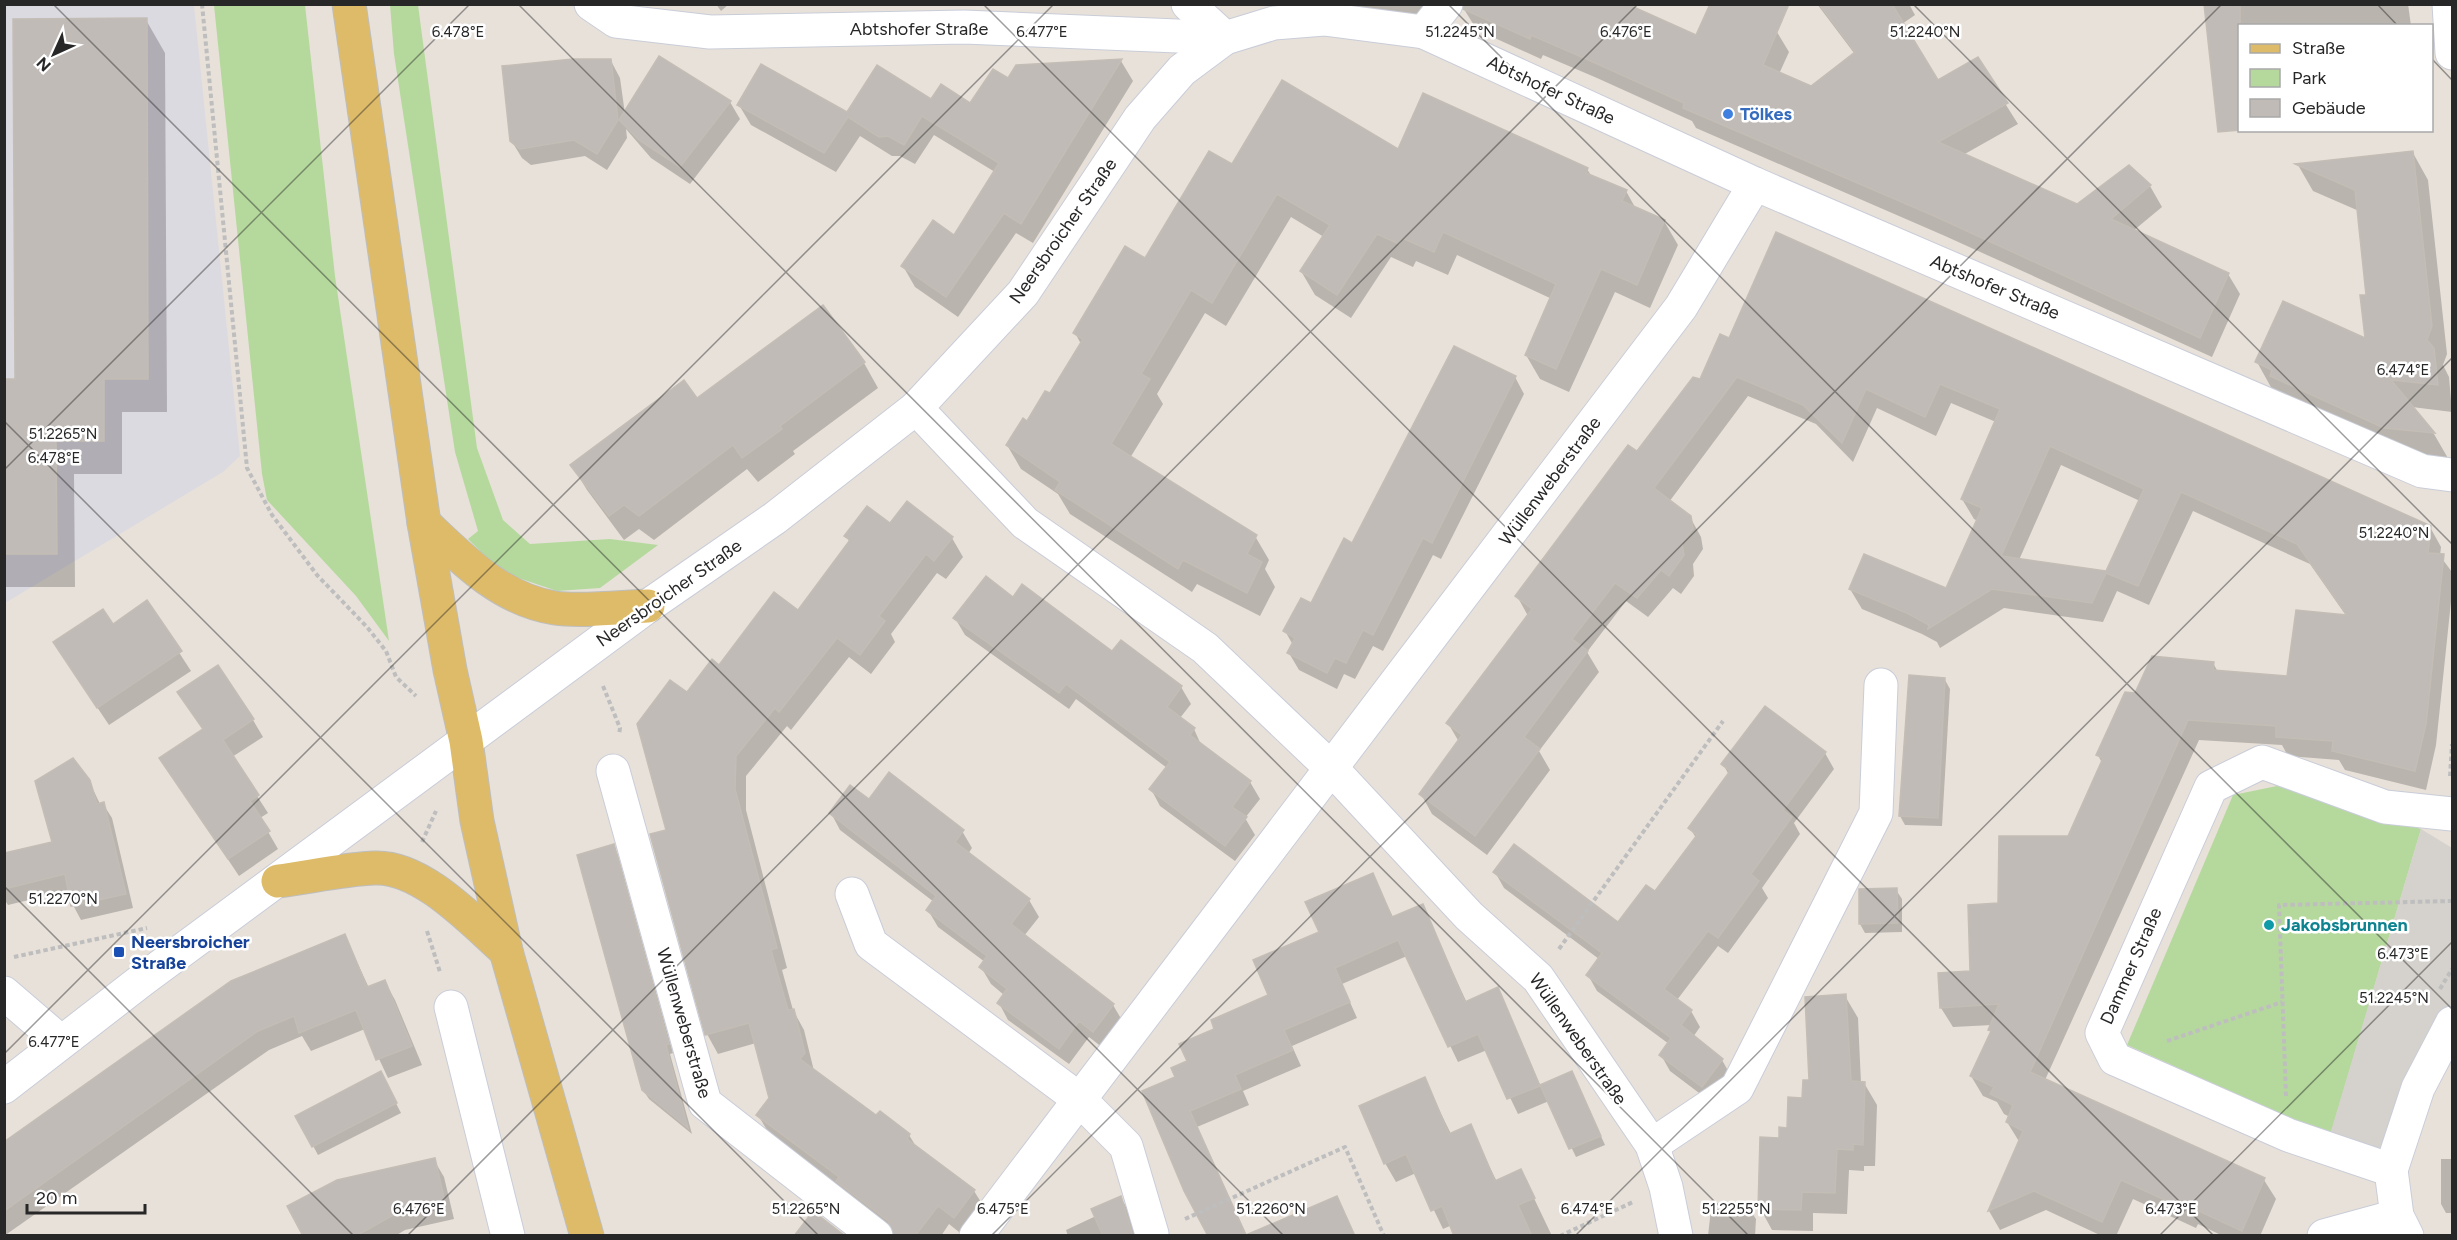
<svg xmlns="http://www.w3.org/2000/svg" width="2457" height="1240" viewBox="0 0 2457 1240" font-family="Figtree,sans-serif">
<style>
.industrial{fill:#dcdae1}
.green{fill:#b5d99d}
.plaza{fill:#d5d1cc}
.shadow{fill:#0003;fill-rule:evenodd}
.building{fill:#c0bbb7;stroke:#c3bdb5;stroke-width:1.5;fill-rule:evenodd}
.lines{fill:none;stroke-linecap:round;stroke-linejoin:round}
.minor-casing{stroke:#c9cdd8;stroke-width:35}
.major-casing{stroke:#bebebe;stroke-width:35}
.path{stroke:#bebebe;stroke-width:4;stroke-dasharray:4.5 3;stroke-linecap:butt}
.minor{stroke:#fff;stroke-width:33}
.major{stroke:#debb69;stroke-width:33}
.ticks{fill:none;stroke:#272727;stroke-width:1.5;stroke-opacity:0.45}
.shop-dot{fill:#3f7fe0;stroke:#fff;stroke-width:2}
.culture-dot{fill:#0f9aa8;stroke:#fff;stroke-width:2}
.transit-dot{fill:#1a4fb4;stroke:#fff;stroke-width:2}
.labels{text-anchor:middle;stroke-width:5;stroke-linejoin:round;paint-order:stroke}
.street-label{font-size:18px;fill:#272727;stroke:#fff}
.shop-label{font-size:18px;font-weight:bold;fill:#366cbe;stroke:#fff;text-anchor:start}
.culture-label{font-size:18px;font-weight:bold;fill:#0d838f;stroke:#fff;text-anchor:start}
.transit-label{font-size:18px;font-weight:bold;fill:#164399;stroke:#fff;text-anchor:start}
.ticks-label{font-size:15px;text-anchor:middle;fill:#272727;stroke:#fff;stroke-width:5;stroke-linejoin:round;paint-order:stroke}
</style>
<rect width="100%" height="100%" fill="#e8e1da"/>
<polygon class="industrial" points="5,5 194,5 240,456 223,472 5,603"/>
<g class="green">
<polygon points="214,5 305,5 335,276 389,641 356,596 267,500 262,474"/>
<polygon points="390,5 418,5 477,448 503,520 530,544 610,539 658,545 600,588 557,591 501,572 468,539 478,531 455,452 394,54"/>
<polygon points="2277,786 2421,829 2330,1136 2127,1045 2233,795"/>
</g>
<polygon class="plaza" points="2421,829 2452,848 2452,1023 2391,1170 2326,1148"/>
<g class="shadow">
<polygon points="716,4 729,4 721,11"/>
<polygon points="991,4 1026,4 991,6"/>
<polygon points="1279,4 1623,4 1697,37 1777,32 1789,52 1779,74 1811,87 1854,53 1817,4 1909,4 1915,15 1902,24 1937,82 1977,59 2018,124 1963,155 2077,206 2129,167 2150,186 2162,207 2133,231 2228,274 2240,294 2212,357 1945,236 1696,128 1692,121 1597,78 1543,55 1541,59 1477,30 1462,6 1428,21 1280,7"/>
<polygon points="2205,4 2408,4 2411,26 2240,26"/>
<polygon points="146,20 165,53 167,412 122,412 122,474 74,474 75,587 4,587 4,381 17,381"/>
<polygon points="611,61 620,78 625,114 730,102 740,119 690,184 651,158 626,129 627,138 607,170 585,156 531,165 522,158 511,140"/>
<polygon points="1121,61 1133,81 1033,243 1016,233 958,317 915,287 903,266 955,237 995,172 934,135 915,164 900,156 892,156 860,136 836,172 751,125 739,105 847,114 932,101 971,105 1008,80 1017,67"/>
<polygon points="1399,151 1587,169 1592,177 1626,191 1636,209 1664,221 1678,245 1650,308 1615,292 1569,392 1540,379 1526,355 1552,299 1457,255 1448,275 1416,261 1413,267 1391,257 1351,318 1315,295 1301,271 1324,237 1291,217 1226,326 1205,313 1157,394 1163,404 1130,458 1255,536 1269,560 1265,569 1275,587 1260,616 1197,584 1192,592 1070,514 1058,494 1021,469 1007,445 1050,396 1081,344 1075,333 1232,166"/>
<polygon points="2413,153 2428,180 2447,354 2443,365 2449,377 2452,412 2412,407 2434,434 2449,460 2410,458 2272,389 2257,362 2367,340 2367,296 2359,211 2313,191 2298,165"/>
<path d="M 1776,234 L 2430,527 L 2441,547 L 2440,556 L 2452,572 L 2452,592 L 2436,745 L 2426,790 L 2345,770 L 2339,760 L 2288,756 L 2282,745 L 2199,740 L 2045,1080 L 2264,1180 L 2276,1199 L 2260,1236 L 2223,1236 L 2198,1224 L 2196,1228 L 2133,1199 L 2116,1236 L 2102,1236 L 2046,1210 L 2000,1230 L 1989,1211 L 2020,1143 L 2007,1122 L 2010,1117 L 2004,1114 L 1997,1102 L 1983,1096 L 1971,1076 L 1991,1033 L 1992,1025 L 1953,1027 L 1941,1008 L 1971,972 L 2000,905 L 2069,838 L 2102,763 L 2098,755 L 2136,694 L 2213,663 L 2218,672 L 2288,678 L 2347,617 L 2310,564 L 2193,511 L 2149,605 L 2117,591 L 2103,622 L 2004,608 L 1940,648 L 1937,642 L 1922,634 L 1862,609 L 1850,589 L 1947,590 L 1978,521 L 1974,519 L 1962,499 L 1996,422 L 1951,403 L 1936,436 L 1877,408 L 1853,462 L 1816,424 L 1748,396 L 1669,502 L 1690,517 L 1701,537 L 1703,549 L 1693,564 L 1694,576 L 1681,594 L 1673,588 L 1648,617 L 1626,601 L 1587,652 L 1599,672 L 1539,751 L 1550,770 L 1487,855 L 1432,814 L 1421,794 L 1459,742 L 1448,723 L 1528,616 L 1517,596 L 1700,381 L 1730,340 ZM 2061,465 L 2140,501 L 2107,573 L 2019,560 Z"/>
<polygon points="822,307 864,363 878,388 793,451 795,454 758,482 747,469 654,540 639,529 624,540 587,490 572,465 697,400"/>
<polygon points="1515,377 1524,394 1441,559 1433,555 1383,651 1373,646 1355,679 1344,674 1337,689 1299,670 1289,653 1293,645 1285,631 1312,605 1353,545"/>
<polygon points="890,525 952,538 963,557 946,579 937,573 891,634 895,642 871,674 849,657 791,730 787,726 746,776 746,810 787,968 782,970 793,1010 804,1030 814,1071 876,1118 909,1135 917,1148 974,1191 986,1210 964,1236 949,1224 941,1236 905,1236 890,1224 886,1230 770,1135 758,1115 770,1099 756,1043 718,1054 707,1034 668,831 687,694 720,667 799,612 850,543 846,536"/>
<polygon points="1013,599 1181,687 1191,704 1180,718 1194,729 1202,747 1250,782 1260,799 1245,818 1255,835 1235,861 1160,806 1151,789 1167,768 1076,699 1069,709 965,635 955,618"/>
<polygon points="147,603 191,671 109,725 66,661"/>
<polygon points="1910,677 1945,680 1950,689 1942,826 1905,825 1900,816"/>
<polygon points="179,693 253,720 263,737 232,757 268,813 260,818 278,849 239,876 161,759 204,731"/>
<polygon points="1825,753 1834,769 1794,823 1800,834 1762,888 1768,898 1728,953 1718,946 1677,1000 1691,1011 1700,1027 1693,1037 1722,1060 1731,1076 1711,1102 1670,1071 1661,1055 1669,1044 1597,991 1588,975 1599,959 1504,888 1495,872 1619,924 1656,893 1696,838 1690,828 1729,775 1723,764"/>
<polygon points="89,781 100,804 103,804 112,818 133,908 81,920 73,905 70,890 8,905 4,899 4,855 53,843"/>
<polygon points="869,801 962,831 972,848 968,854 1029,900 1039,917 1024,936 1113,1005 1123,1022 1103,1048 1089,1037 1069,1064 1008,1020 999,1003 1004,995 991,984 981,967 985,962 938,927 928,910 934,902 840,830 831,813"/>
<polygon points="613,846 618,855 673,1053 670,1054 692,1134 649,1099 643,1090"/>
<polygon points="1372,875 1394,919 1422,906 1467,1003 1498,989 1541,1087 1576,1082 1605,1145 1576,1157 1549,1101 1518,1114 1487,1050 1458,1062 1407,956 1342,984 1357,1018 1292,1046 1301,1066 1243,1091 1249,1105 1197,1127 1247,1236 1208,1236 1177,1077 1216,1030 1270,996"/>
<polygon points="1896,890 1902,899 1902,932 1865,933 1860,924"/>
<polygon points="345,936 369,988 385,982 395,1000 422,1065 388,1078 365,1029 311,1051 302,1036 269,1050 4,1236 4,1143"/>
<polygon points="1845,996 1858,1018 1861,1083 1864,1083 1877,1105 1875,1166 1864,1166 1864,1171 1849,1170 1847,1214 1813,1213 1813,1231 1772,1230 1760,1208 1780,1139 1804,1099"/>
<polygon points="1424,1079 1451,1134 1470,1126 1497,1182 1521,1171 1552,1236 1456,1236 1452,1225 1443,1229 1416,1173 1396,1182 1385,1163"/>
<polygon points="385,1082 401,1113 318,1155 297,1116"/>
<polygon points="2441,1159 2452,1159 2452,1213 2446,1213 2441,1204"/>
<polygon points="434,1160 444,1177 454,1219 405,1230 395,1236 305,1236"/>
<polygon points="1121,1198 1131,1215 1137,1236 1068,1236 1066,1230 1096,1216"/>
<polygon points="1711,1209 1750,1210 1756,1219 1755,1236 1708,1236"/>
</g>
<g class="building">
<polygon points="1464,4 1627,4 1696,35 1710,4 1789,4 1763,65 1811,86 1855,52 1819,4 1892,4 1938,80 1978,57 2008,103 1938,142 2077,204 2129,165 2151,185 2111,219 2229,273 2200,338 1932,215 1683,108 1684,103 1584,58 1531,35 1530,39 1463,9"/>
<polygon points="2204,4 2240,4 2240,130 2218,132"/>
<polygon points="147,18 148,379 104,379 104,441 56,441 57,554 4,554 4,379 15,379 13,19"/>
<polygon points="659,56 731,101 680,167 639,140 619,120"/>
<polygon points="573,59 611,59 618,120 597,154 574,140 520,149 510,141 502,66"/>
<polygon points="1122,59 1021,224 1004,213 946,297 901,266 933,220 954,235 999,163 922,116 904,145 888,136 879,137 848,117 824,153 737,105 761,64 847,112 877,65 931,99 941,84 970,103 993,69 1008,78 1016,65"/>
<polygon points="1282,80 1398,149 1423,93 1588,168 1586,173 1627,190 1622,201 1665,220 1637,285 1601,269 1556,369 1525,355 1556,284 1443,232 1434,252 1402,238 1399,244 1377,234 1337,295 1300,271 1330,225 1277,194 1212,303 1191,290 1141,374 1150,379 1111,444 1257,535 1247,554 1262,562 1247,593 1183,560 1178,569 1055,490 1060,482 1006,445 1023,418 1027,421 1045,391 1050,393 1083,339 1073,333 1125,246 1145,258 1209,151 1232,164"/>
<polygon points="2413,151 2432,326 2427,340 2434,348 2438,385 2391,380 2435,433 2384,428 2270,376 2272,370 2255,362 2283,301 2365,338 2360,295 2366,295 2355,190 2295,164"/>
<path d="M 1776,232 L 2431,526 L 2428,553 L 2444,554 L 2426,724 L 2415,771 L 2332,751 L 2333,741 L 2276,737 L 2276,726 L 2188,720 L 2030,1072 L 2265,1178 L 2242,1231 L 2186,1205 L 2185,1209 L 2121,1180 L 2102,1222 L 2034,1191 L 1988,1211 L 2023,1131 L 2006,1122 L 2013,1105 L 1990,1094 L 1994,1087 L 1970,1076 L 1991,1031 L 1988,1030 L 1999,1004 L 1940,1008 L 1938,973 L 1970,971 L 1968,905 L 1998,903 L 1999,836 L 2068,836 L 2103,758 L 2096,755 L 2125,692 L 2135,693 L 2152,656 L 2214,662 L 2213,670 L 2287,676 L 2296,610 L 2347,615 L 2297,544 L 2181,492 L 2138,586 L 2106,573 L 2092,603 L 1992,589 L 1928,629 L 1929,625 L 1909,614 L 1849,589 L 1864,554 L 1946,588 L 1982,508 L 1961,499 L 2000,409 L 1940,384 L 1925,417 L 1866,389 L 1842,443 L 1803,405 L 1737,377 L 1654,488 L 1691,516 L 1693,529 L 1682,543 L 1684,555 L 1669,576 L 1661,570 L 1637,598 L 1615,583 L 1572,639 L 1588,651 L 1524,737 L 1540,749 L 1475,836 L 1419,794 L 1462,735 L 1446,723 L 1532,609 L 1515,596 L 1628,445 L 1637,451 L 1693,377 L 1700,379 L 1720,334 L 1729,338 ZM 2050,446 L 2144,489 L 2106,571 L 2001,556 Z"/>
<polygon points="823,305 865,362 780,426 782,429 742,458 733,445 639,516 624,505 609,516 570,465 684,380 697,398"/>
<polygon points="1454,346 1516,376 1432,543 1423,538 1373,635 1363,630 1346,663 1335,658 1327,673 1287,653 1295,638 1283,631 1301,598 1311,603 1344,538 1352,543"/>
<polygon points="907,501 953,537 934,561 926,554 879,616 885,621 860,655 837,638 779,712 775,708 736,756 735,789 777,948 771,950 788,1010 794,1009 805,1053 800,1059 876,1115 880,1111 910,1134 907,1139 975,1190 954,1218 938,1206 915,1236 894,1236 888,1221 836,1181 839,1177 756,1115 769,1098 749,1023 705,1035 650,834 666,830 637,724 670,680 687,692 712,659 719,665 774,592 798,610 850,540 844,536 867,506 890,523"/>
<polygon points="986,576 1013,597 1022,584 1112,651 1121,640 1182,686 1167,707 1195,728 1190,735 1251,781 1232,807 1247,817 1225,846 1149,789 1170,762 1066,684 1059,693 953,618"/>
<polygon points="147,600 182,651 97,708 53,642 103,609 113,624"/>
<polygon points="218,665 254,719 223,740 259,795 250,801 270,831 228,859 159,758 203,729 177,692"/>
<polygon points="1909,675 1945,678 1938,818 1899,816"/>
<polygon points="1765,706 1826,752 1783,810 1792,817 1751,874 1759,881 1718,938 1708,931 1664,989 1692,1010 1681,1025 1723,1059 1702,1087 1659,1055 1671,1038 1586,975 1602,953 1493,872 1514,844 1618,922 1646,885 1655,891 1697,835 1688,828 1730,771 1721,764"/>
<polygon points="73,758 90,780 97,804 104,802 126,894 71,906 65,874 4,889 4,853 52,842 35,781"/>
<polygon points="889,772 964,830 955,842 1030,899 1011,924 1114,1004 1093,1032 1079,1021 1059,1049 997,1003 1007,989 979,967 987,956 926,910 936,896 829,813 850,785 869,799"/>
<polygon points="614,844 669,1044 666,1045 669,1057 688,1128 642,1090 577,855"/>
<polygon points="1373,873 1392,917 1423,904 1465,1002 1498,987 1540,1086 1507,1099 1478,1034 1448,1047 1398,940 1335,968 1350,1002 1284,1030 1293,1050 1235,1075 1241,1089 1190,1111 1246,1235 1337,1196 1355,1236 1208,1236 1184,1191 1142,1091 1175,1077 1171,1068 1187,1061 1179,1044 1214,1029 1211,1020 1268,995 1253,960 1319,932 1305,902"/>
<polygon points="1897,888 1898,923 1859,924 1859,889"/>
<polygon points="345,934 367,987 385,980 412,1046 376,1060 356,1010 299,1033 294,1016 258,1031 4,1211 4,1142 231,981"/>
<polygon points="1846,994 1851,1081 1865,1082 1863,1145 1853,1144 1853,1150 1837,1149 1835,1193 1802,1192 1801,1210 1758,1209 1760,1137 1779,1138 1779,1127 1787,1128 1788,1097 1802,1098 1803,1080 1809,1080 1805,997"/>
<polygon points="381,1071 397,1103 312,1147 295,1116"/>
<polygon points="1572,1071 1601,1136 1569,1149 1540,1085"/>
<polygon points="1425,1077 1449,1134 1471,1124 1495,1181 1521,1169 1535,1198 1518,1205 1532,1236 1454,1236 1442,1206 1431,1211 1406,1154 1384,1164 1359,1106"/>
<polygon points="435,1158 445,1202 395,1214 356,1236 303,1236 287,1206 337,1180"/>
<polygon points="1121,1196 1133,1236 1103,1236 1091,1209"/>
<polygon points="813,1211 845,1236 794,1236"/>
</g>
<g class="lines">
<g class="minor-casing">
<g id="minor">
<polyline points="591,4 616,21 710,32 964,27 1225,38 1274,23 1324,19 1424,32 1755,184 2422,471 2452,475"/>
<polyline points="1188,4 1225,38"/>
<polyline points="2449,4 2452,53"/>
<polyline points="1424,32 1446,4"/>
<polyline points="916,408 1025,523 1205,648 1332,769 1469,916 1538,978 1652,1145 1666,1187 1676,1236"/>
<polyline points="613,771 705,1103 876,1236"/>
<polyline points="852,894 871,944 1079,1099 1126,1146 1152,1234"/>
<polyline points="4,993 61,1042"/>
<polyline points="451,1007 508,1236"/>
<polyline points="4,1087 142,980 648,606 775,518 916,408 1023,293 1140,118 1182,70 1225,38"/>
<polyline points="1652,1145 1737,1088 1876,813 1881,685"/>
<polyline points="2391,1170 2288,1135 2115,1059 2102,1033 2211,787 2262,762 2385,807 2452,814"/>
<polyline points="976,1236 1681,307 1755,184"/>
<polyline points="2324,1236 2397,1216"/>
<polyline points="2407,1236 2397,1216 2391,1170 2418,1088 2452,1023"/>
</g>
</g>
<g class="major-casing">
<g id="major">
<polyline points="349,4 424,523 450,670 466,741 477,821 506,951 587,1236"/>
<path d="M 424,523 C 461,558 501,600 555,608 C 580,612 621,607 648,606"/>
<path d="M 278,881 C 310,877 343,869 375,868 C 422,866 473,922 506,951"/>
</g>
</g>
<g class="path">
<polyline points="202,4 247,468 272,515 317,575 367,627 386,651 396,677 416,696"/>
<polyline points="603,686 620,728 619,735"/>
<polyline points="2450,776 2452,744"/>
<polyline points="422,842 436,811"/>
<polyline points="427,931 440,972"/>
<polyline points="1559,949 1723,721"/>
<polyline points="14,957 147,928"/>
<polyline points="2440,989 2452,969"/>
<polyline points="2167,1041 2282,1002"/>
<polyline points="2286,1096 2279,905 2452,901"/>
<polyline points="1185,1219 1345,1147 1384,1236"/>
<polyline points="1560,1236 1633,1202"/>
</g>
<use href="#minor" class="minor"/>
<use href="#major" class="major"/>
</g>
<path class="ticks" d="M 53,4 L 1284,1236M 518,4 L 1749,1236M 983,4 L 2214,1236M 1448,4 L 2452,1009M 1913,4 L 2452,544M 2377,4 L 2398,26M 2432,59 L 2452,80M 4,421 L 819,1236M 4,470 L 470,4M 4,886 L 354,1236M 4,1054 L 1054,4M 407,1236 L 1638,4M 991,1236 L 2222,4M 1575,1236 L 2452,358M 2159,1236 L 2452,942"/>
<circle class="shop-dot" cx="1728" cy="114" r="6"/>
<circle class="culture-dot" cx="2269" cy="925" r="6"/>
<rect class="transit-dot" x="113" y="946" width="12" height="12" rx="3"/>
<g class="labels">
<g class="street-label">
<text x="919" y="35">Abtshofer Straße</text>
<text transform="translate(1551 90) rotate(25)" y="6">Abtshofer Straße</text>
<text transform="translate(1063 231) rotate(-55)" y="6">Neersbroicher Straße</text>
<text transform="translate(1995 287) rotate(23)" y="6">Abtshofer Straße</text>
<text transform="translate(1550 481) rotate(-53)" y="6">Wüllenweberstraße</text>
<text transform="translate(669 593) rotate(-35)" y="6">Neersbroicher Straße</text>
<text transform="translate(2131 966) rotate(-66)" y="6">Dammer Straße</text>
<text transform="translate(684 1023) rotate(74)" y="6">Wüllenweberstraße</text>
<text transform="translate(1578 1039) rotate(55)" y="6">Wüllenweberstraße</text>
</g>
<g class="shop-label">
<text x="1740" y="120">Tölkes</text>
</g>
<g class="culture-label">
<text x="2281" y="931">Jakobsbrunnen</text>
</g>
<g class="transit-label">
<text x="131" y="948">Neersbroicher<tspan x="131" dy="21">Straße</tspan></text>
</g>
</g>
<g class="ticks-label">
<text x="1925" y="37">51.2240°N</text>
<text x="458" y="37">6.478°E</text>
<text x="1042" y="37">6.477°E</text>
<text x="1460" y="37">51.2245°N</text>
<text x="1626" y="37">6.476°E</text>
<text x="2403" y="375">6.474°E</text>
<text x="63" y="439">51.2265°N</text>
<text x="54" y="463">6.478°E</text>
<text x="2394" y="538">51.2240°N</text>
<text x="63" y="904">51.2270°N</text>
<text x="2403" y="959">6.473°E</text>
<text x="2394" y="1003">51.2245°N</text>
<text x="54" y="1047">6.477°E</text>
<text x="419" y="1214">6.476°E</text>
<text x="1003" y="1214">6.475°E</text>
<text x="806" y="1214">51.2265°N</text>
<text x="1271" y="1214">51.2260°N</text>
<text x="1587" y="1214">6.474°E</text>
<text x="1736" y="1214">51.2255°N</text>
<text x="2171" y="1214">6.473°E</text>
</g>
<rect width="2457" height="1240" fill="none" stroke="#272727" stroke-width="12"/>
<rect x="2238" y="24" width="195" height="108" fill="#ffffff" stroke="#a9a9a9" stroke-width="1.5"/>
<rect x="2250" y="44" width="30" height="9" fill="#debb69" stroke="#a9a9a9" stroke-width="1.5"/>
<text x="2292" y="54" font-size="18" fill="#272727">Straße</text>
<rect x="2250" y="69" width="30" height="18" fill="#b5d99d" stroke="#a9a9a9" stroke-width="1.5"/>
<text x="2292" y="84" font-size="18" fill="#272727">Park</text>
<rect x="2250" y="99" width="30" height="18" fill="#c0bbb7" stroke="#a9a9a9" stroke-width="1.5"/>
<text x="2292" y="114" font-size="18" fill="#272727">Gebäude</text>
<g transform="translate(54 54) rotate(225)" stroke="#ffffff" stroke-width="4.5" paint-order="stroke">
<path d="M0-4.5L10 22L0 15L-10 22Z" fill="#272727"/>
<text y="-9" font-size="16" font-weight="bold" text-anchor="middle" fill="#272727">N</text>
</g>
<path d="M27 1204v9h118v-9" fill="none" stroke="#272727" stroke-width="3"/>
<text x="36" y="1204" font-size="18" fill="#272727" stroke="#ffffff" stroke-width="4.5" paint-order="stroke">20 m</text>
</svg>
